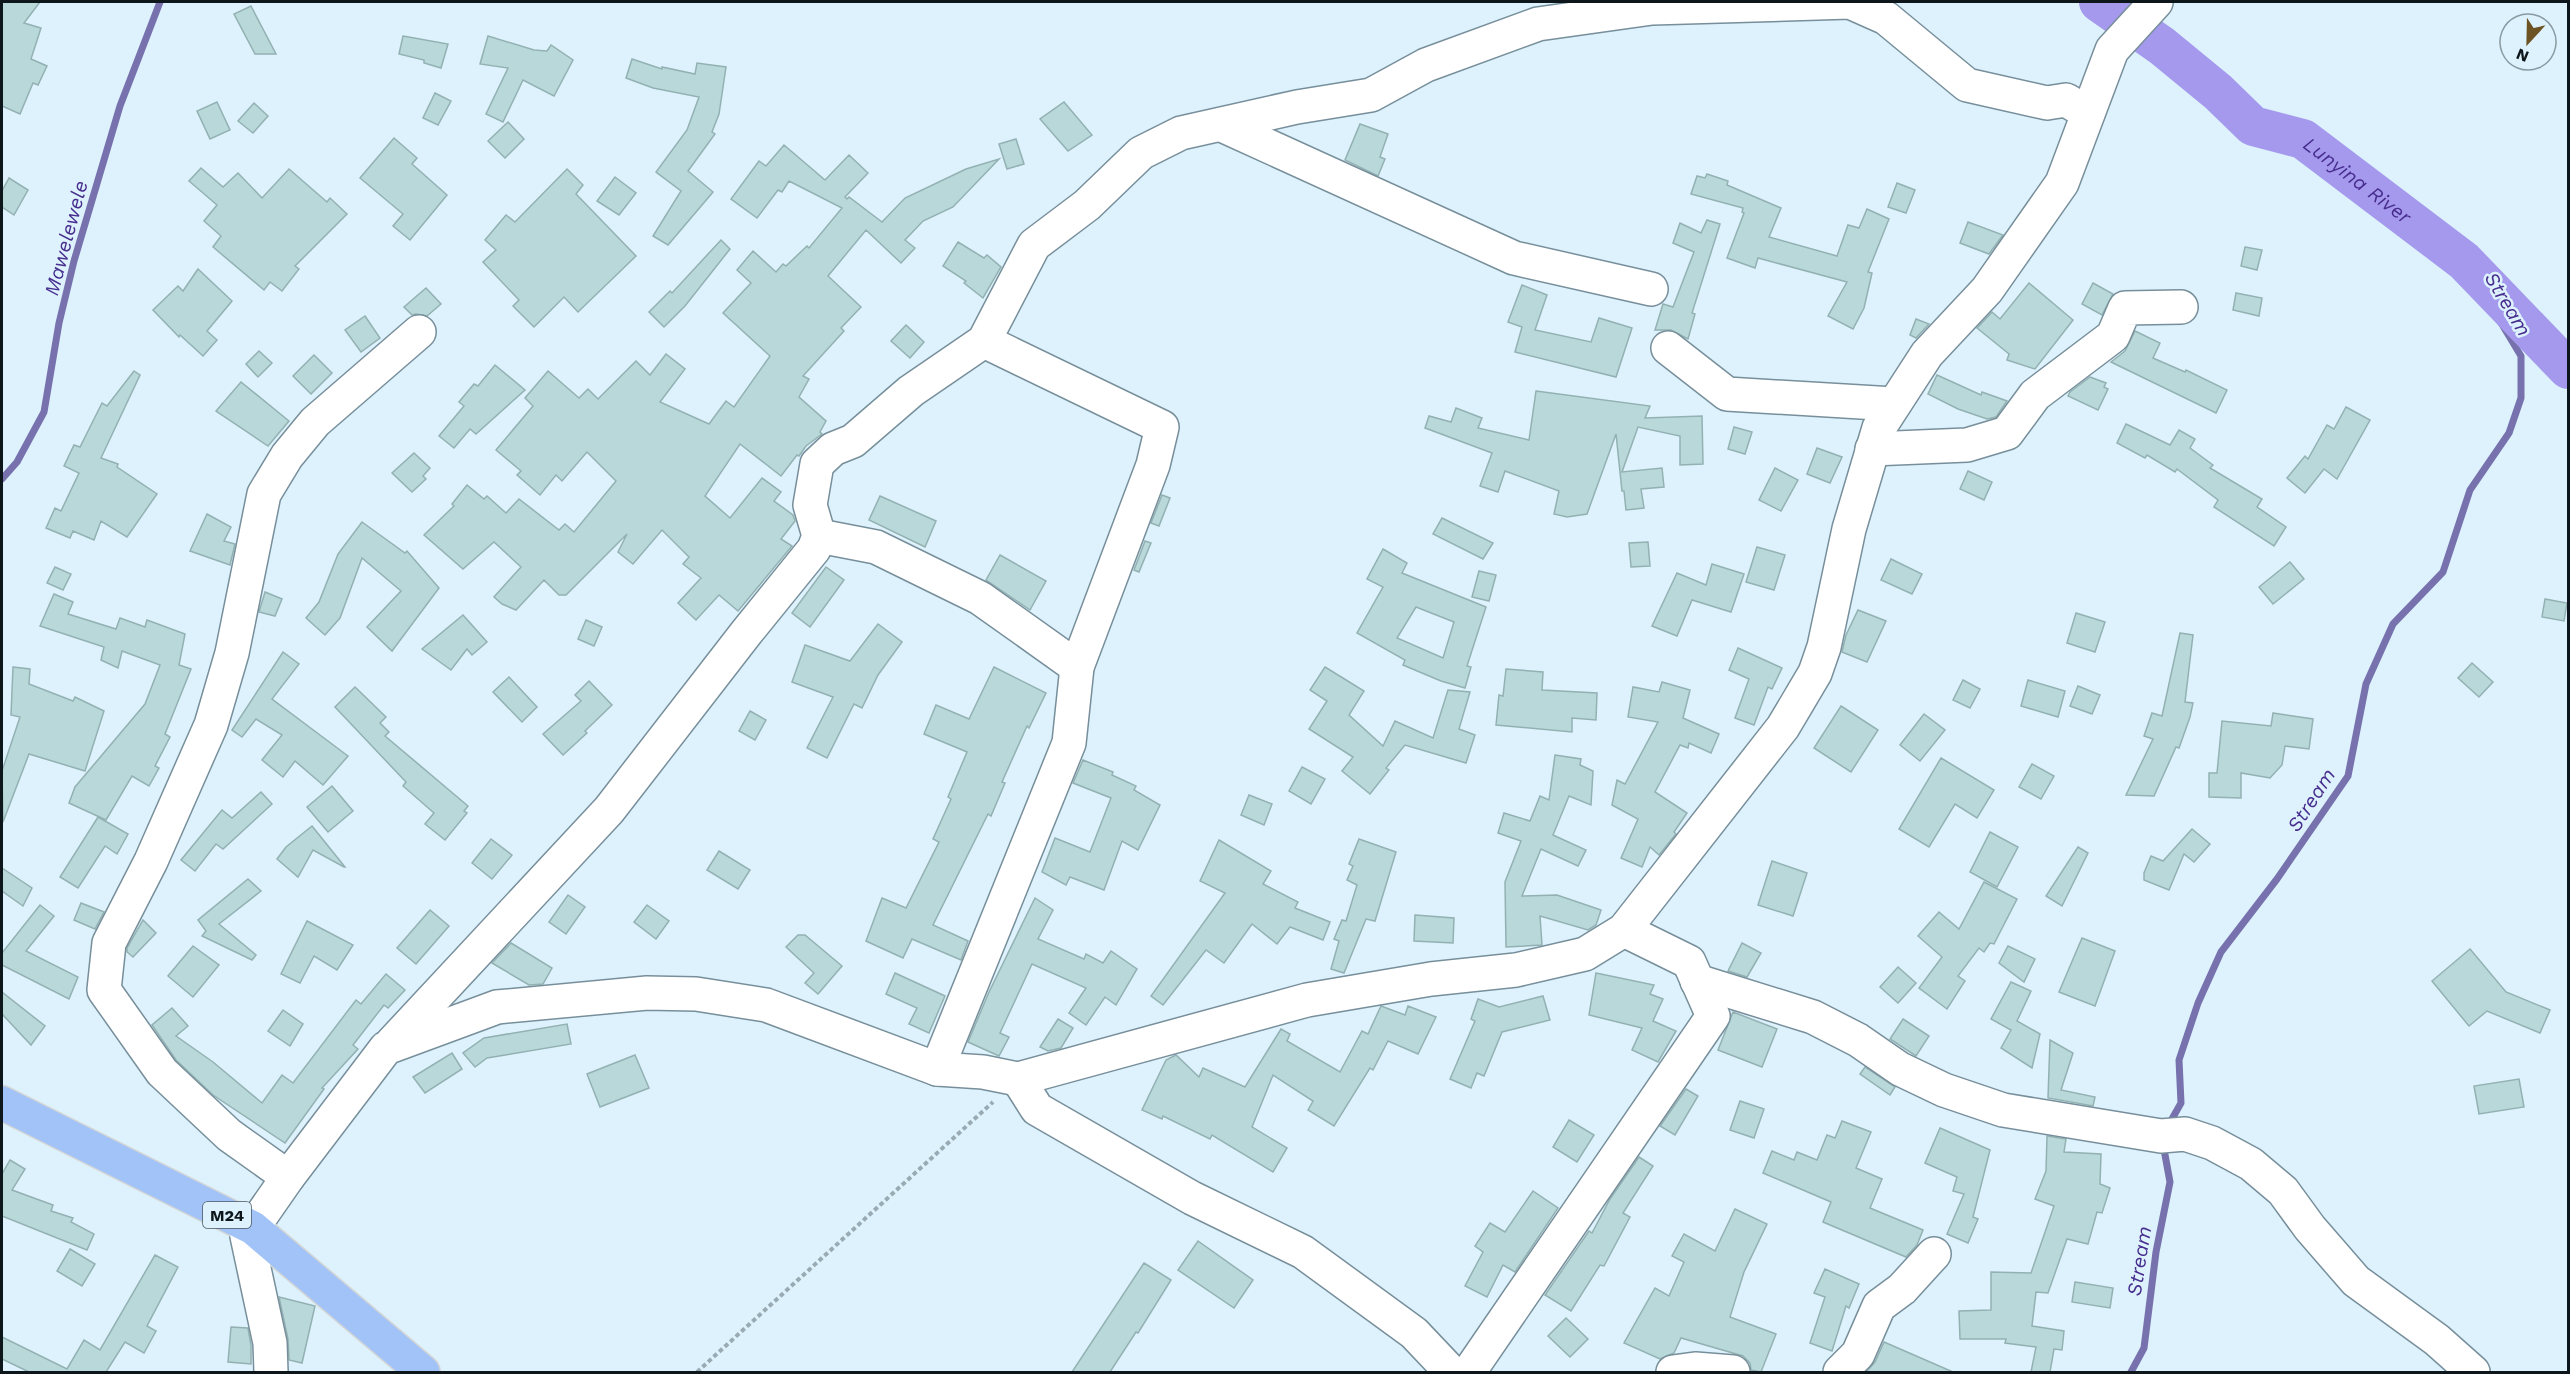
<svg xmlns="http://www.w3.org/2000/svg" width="2570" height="1374" viewBox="0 0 2570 1374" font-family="'Work Sans',sans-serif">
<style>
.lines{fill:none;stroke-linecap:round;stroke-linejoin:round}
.stream{stroke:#7772ae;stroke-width:7}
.river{stroke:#a599ee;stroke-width:40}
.building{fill:#b9d8d9;stroke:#93b1b2;stroke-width:1.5;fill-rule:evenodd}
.minor-casing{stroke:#778f9b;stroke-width:36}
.major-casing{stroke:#d3d5d6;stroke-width:36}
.path{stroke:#99aab3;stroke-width:4;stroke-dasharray:4.5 3;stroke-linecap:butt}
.minor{stroke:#fff;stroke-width:33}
.major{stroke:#a2c3f7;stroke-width:33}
.labels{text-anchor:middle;stroke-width:5;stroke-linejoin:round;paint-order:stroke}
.shield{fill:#ddf2fc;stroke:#4b585e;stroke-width:1.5}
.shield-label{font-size:16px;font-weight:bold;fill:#0d161a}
.water-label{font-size:20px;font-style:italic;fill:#472d8e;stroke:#ddf2fc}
</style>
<rect width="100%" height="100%" fill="#ddf2fc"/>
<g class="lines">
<g class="stream">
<polyline points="2,479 17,462 44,412 59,323 74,261 120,106 160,2"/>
<polyline points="2168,1126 2181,1103 2179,1060 2198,1003 2221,952 2277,879 2348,776 2366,684 2393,624 2443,572 2470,490 2509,433 2521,398 2521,356 2464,261"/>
<polyline points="2131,1372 2144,1348 2156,1252 2170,1182 2163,1144"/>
</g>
<path class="river" id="s1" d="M 2099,2 L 2162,46 L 2218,92 L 2253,126 L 2303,139 L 2464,261 L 2568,369"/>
</g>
<g class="building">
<polygon points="2,2 40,2 24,23 41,28 31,59 47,66 38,85 33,83 20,114 2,106"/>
<polygon points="251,6 276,54 255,54 234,14"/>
<polygon points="403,36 448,44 441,68 424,63 424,60 399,54"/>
<polygon points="488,36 534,50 547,51 551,45 573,60 554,96 523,80 503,122 486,114 508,68 480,64"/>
<polygon points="632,59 662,69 662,67 695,74 697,63 726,67 719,114 712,132 715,134 688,171 713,192 668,245 653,236 681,191 656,172 687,130 699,97 653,88 626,78"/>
<polygon points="435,93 451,101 438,125 423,118"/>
<polygon points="217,102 230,130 210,139 197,111"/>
<polygon points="1064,102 1092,135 1068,151 1040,119"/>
<polygon points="254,103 268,116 253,133 238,121"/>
<polygon points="508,122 524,139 505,158 488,141"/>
<polygon points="1360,124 1388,134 1380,157 1385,159 1378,176 1345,160"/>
<polygon points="394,138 417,158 412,164 447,195 410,240 393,226 403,214 360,178"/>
<polygon points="1016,139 1024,164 1007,169 999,144"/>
<polygon points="784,145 825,180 849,155 868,173 845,197 847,199 849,197 882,222 905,198 966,169 999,159 953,207 923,221 905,240 915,248 901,263 866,230 828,276 861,307 841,328 844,331 803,376 809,379 799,397 826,421 820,432 822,434 806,446 799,456 797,455 781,476 740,444 705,496 730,518 762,478 781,492 774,501 793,515 795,521 781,539 792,546 738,611 719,595 696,620 678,603 701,578 683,564 689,557 662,530 633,564 618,552 627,534 566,595 559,595 544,580 516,610 502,604 494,597 521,567 494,542 463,569 424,535 454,506 452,504 467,485 484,499 487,496 506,513 519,499 559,530 565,524 574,532 616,481 587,452 562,481 556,475 540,495 517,475 521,471 496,450 533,406 525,398 548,371 579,398 588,389 598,399 636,361 650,375 666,354 685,369 660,402 709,424 726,401 734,407 770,356 723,313 751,283 737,270 753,251 776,272 783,264 786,266 807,246 809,248 842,208 789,181 782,192 778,190 757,218 731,199 759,161 766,166"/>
<polygon points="201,168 223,187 238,173 262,198 289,169 327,202 330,198 347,214 295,266 299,269 282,291 270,282 264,290 213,247 221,236 204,221 217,205 189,181"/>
<polygon points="567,169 583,185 576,194 636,256 578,312 564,297 534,327 513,306 519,300 483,262 496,250 485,240 506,215 515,222"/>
<polygon points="1707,174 1728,181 1727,185 1781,208 1769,237 1837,256 1848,225 1859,228 1867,209 1889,219 1868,272 1872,273 1864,308 1853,329 1828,316 1847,282 1758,258 1755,268 1727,258 1744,213 1742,212 1743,208 1691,194 1697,176 1705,178"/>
<polygon points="615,177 636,193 619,215 597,201"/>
<polygon points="9,178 28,190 14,215 2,207 2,191"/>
<polygon points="1897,183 1915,190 1906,213 1888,207"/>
<polygon points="1707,220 1720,224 1692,313 1695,314 1688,339 1671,330 1655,330 1663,304 1673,307 1694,252 1673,243 1680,223 1701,233"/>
<polygon points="1968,222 2003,235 1989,254 1960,243"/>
<polygon points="721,240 730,249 685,306 664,327 649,312 670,291 672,293"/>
<polygon points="958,242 984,258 987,255 1001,267 983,298 964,283 966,281 943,266"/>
<polygon points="2245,247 2262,250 2257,270 2241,266"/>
<polygon points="198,269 232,301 207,331 217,340 203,356 180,335 179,337 153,310 178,286 183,291"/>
<polygon points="2029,283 2073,320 2035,369 2007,360 2009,354 1977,328 1992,312 2000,319"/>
<polygon points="2093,283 2113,294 2102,315 2082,304"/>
<polygon points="1522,285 1547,295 1535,330 1591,342 1599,318 1632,328 1616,377 1515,352 1522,327 1508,322"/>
<polygon points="426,288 441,304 427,316 416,314 412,315 404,307"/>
<polygon points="2236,293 2262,298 2259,316 2233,310"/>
<polygon points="365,316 380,338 361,352 345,330"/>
<polygon points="1916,319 1929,324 1916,338 1910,335"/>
<polygon points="906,325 924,342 910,358 891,341"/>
<polygon points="2135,331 2160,343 2153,358 2185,372 2186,370 2227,390 2216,413 2111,362 2125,351"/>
<polygon points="259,351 272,363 258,377 246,364"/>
<polygon points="314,355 332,373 311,394 293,376"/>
<polygon points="495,365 525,390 476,434 470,429 454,448 439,436 464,406 459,402 474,384 478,386"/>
<polygon points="134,371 140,375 101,458 118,464 117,467 157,494 127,537 101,521 94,540 73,531 70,538 46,528 55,508 61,511 79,473 64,466 74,445 80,447 102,403 107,406"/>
<polygon points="1937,375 1981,395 1982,392 2007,401 1996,417 1987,419 1958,409 1928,394"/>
<polygon points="2090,377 2106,383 2104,387 2108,389 2098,410 2068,396 2070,392"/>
<polygon points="241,382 289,421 268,446 216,411"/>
<polygon points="1536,391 1650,406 1645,418 1702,416 1703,464 1680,465 1680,436 1638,427 1622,472 1662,468 1664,487 1641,489 1644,508 1626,510 1624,491 1622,491 1616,434 1587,514 1567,517 1554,514 1559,491 1505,471 1498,492 1480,486 1492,453 1425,428 1429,416 1451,422 1456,408 1482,418 1478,428 1529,440"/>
<polygon points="2346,407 2370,420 2337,479 2324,469 2305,493 2287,478 2305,456 2308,459 2327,425 2334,429"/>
<polygon points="2126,424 2170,445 2179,430 2195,439 2190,448 2213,465 2210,468 2262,499 2257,507 2286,527 2274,546 2214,507 2218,500 2177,469 2175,472 2147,455 2145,458 2117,443"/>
<polygon points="1734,427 1752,432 1745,454 1728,449"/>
<polygon points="1817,448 1842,457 1830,483 1807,474"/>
<polygon points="414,453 430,468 423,476 426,479 412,492 392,473"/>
<polygon points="1775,468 1798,480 1781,511 1759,500"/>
<polygon points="1968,471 1992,482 1984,500 1960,489"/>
<polygon points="1162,495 1170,498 1159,526 1151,523"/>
<polygon points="880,496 936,521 925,547 869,520"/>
<polygon points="207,514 231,527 224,541 235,544 230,565 190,551"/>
<polygon points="1442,518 1493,543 1483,559 1433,534"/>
<polygon points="362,522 405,553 407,551 439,588 392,651 367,627 401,591 362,558 340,618 325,635 306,618 319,602 338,554"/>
<polygon points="1145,541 1151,543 1139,572 1134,570"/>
<polygon points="1648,542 1650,566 1631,567 1629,543"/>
<polygon points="1757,547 1785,555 1774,590 1746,582"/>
<path d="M 1383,549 L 1407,563 L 1402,573 L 1486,607 L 1467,666 L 1471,667 L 1465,688 L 1441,681 L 1403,665 L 1405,660 L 1357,633 L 1383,587 L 1367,579 ZM 1416,607 L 1454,622 L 1443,658 L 1397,638 Z"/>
<polygon points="1000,555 1046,581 1030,610 986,580"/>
<polygon points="1891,559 1922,574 1912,594 1881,580"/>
<polygon points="2290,562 2304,579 2273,604 2259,587"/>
<polygon points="1712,564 1744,574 1731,612 1692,600 1677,636 1652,626 1677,573 1706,585"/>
<polygon points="55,567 71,574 63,590 47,583"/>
<polygon points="826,567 844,580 810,627 792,613"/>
<polygon points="1479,571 1496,575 1489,601 1472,597"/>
<polygon points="265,592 282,599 275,616 259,612"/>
<polygon points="54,594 73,602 68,614 116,629 120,618 145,627 147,620 185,634 179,665 191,669 165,734 170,737 155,766 159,768 149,786 132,776 106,820 69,803 75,787 145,704 160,665 122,651 118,668 101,660 104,647 40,626"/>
<polygon points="2545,599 2567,603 2564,621 2542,617"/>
<polygon points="1858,610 1886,621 1867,662 1842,652 1846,635"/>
<polygon points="2076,613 2105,622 2095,652 2067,643"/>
<polygon points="463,615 487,642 472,655 467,649 451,670 422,649"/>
<polygon points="586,620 602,627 594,646 578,639"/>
<polygon points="878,624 902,642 878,675 862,708 854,704 827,758 807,748 833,697 792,682 805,645 850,661"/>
<polygon points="2180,633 2193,635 2185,702 2193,703 2190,717 2179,748 2176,747 2154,796 2126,795 2153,739 2144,736 2152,713 2162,716"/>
<polygon points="1738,648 1782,668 1772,689 1768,687 1754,725 1735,718 1749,679 1729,670"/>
<polygon points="283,652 299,664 272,699 348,756 323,785 295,761 283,777 262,760 282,735 256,719 242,737 232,730"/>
<polygon points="2472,663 2493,682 2479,697 2458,678"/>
<polygon points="13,667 30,669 29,684 73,701 75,697 104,711 85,771 29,754 3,822 2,771 20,717 11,715"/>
<polygon points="994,667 1046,693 1029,728 1027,726 1002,782 1005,783 991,816 988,814 933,925 968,941 961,960 912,939 903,958 866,941 882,898 906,908 939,842 933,839 951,799 948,797 967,752 924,734 936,705 969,719"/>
<polygon points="1325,667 1364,691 1349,715 1383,746 1395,721 1433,738 1448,690 1470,692 1459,729 1475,735 1466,763 1405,745 1386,768 1389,770 1370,794 1342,771 1353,757 1309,729 1327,701 1310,690"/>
<polygon points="1506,669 1543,672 1542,690 1597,693 1596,720 1572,718 1572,732 1496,725 1499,695 1503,696"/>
<polygon points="509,677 537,707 522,722 493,692"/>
<polygon points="1963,680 1980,689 1970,708 1953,700"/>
<polygon points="2028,680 2065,691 2058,717 2021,706"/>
<polygon points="589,681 612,705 585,731 587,733 563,755 543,734 581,701 575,695"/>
<polygon points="1662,682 1690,690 1683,718 1719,734 1711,753 1689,743 1688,748 1680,745 1655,792 1687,813 1674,832 1676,834 1659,855 1650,847 1642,867 1621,858 1638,819 1612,805 1617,780 1625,784 1658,722 1628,717 1633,687 1659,692"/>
<polygon points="2078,686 2100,695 2092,714 2070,706"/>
<polygon points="355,687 386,717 380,723 389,732 385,736 468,806 464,811 467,813 445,840 425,824 434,813 403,786 406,782 335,707"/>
<polygon points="1841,706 1878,730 1851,772 1814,748"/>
<polygon points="750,711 766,720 755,740 739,731"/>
<polygon points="2273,713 2313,719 2309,749 2285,746 2282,765 2270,778 2241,773 2241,798 2209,797 2209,773 2217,773 2222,721 2271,726"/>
<polygon points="1924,714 1945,730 1920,761 1900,745"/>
<polygon points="1555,755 1581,759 1580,765 1593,771 1591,805 1569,796 1553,835 1586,850 1578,866 1541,849 1522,896 1557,895 1601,910 1596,925 1588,930 1540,916 1542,945 1506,947 1505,882 1521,841 1498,833 1504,813 1530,821 1540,796 1549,800"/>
<polygon points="1941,758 1994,790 1977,818 1955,804 1929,847 1899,829"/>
<polygon points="1083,760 1113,772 1112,775 1136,786 1134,790 1160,805 1138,850 1122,841 1104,890 1070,877 1066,885 1042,872 1055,838 1090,852 1111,798 1073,783"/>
<polygon points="2032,764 2054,776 2041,799 2019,787"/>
<polygon points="1302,767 1325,779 1311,804 1289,791"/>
<polygon points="332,786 353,811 328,832 307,807"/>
<polygon points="261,792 272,804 223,849 216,844 195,871 181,860 222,810 232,818"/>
<polygon points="1249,795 1272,804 1264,825 1241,815"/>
<polygon points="98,817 128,834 117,854 105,846 78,888 60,877"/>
<polygon points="312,826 345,867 344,867 313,850 298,877 277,859 286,847"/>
<polygon points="2192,829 2210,844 2194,862 2184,854 2169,890 2144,880 2144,873 2151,856 2163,861"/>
<polygon points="1990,832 2018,847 1997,887 1970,872"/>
<polygon points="491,839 512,855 492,879 472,863"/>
<polygon points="1359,839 1396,852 1375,921 1366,919 1344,973 1331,969 1339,941 1334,939 1342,920 1346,921 1357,885 1347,880 1353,866 1349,864"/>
<polygon points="1219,840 1271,871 1263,884 1298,902 1295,908 1330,922 1323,940 1290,927 1277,944 1252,924 1224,963 1206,950 1163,1005 1151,996 1225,893 1200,881"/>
<polygon points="2078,847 2088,853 2062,906 2046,896"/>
<polygon points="719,851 750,870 738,889 707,870"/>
<polygon points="1772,861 1807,873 1793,916 1758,905"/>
<polygon points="2,868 32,888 23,906 2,891"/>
<polygon points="248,879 261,891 219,924 256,955 252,960 202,936 206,931 198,920"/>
<polygon points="1984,882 2017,899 1994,944 1990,943 1984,952 1979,948 1958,976 1965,981 1947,1009 1919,988 1942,957 1918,936 1939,912 1959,929"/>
<polygon points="568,895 585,907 566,934 549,922"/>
<polygon points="1035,898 1053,910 1038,939 1084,959 1086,954 1103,963 1111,951 1137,969 1116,1005 1105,997 1086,1025 1069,1013 1086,988 1032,964 1000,1033 1009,1037 999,1056 968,1042 989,992"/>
<polygon points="81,903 104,912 95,929 74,920"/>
<polygon points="40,905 54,916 26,951 78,977 69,999 2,965 2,953"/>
<polygon points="647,905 669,921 656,939 634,922"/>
<polygon points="430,910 449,926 416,964 397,948"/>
<polygon points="1415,915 1454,918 1453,943 1414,941"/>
<polygon points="143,920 156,933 133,957 127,952 127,948"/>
<polygon points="307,921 353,945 337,970 314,956 300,983 281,974"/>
<polygon points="798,935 805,935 842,966 818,994 805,983 814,973 786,947"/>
<polygon points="2082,938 2115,951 2095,1006 2059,992"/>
<polygon points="511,943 552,968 543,984 529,985 492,963"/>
<polygon points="1742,943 1761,953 1747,977 1728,971"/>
<polygon points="193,946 219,965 193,997 168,976"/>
<polygon points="2008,946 2035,959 2024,982 1999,963"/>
<polygon points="2470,949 2506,992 2550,1010 2540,1033 2487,1011 2469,1026 2432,981"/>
<polygon points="1898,967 1916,983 1898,1003 1880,987"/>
<polygon points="895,973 945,996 929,1033 909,1024 917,1008 886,994"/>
<polygon points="1596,973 1654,985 1650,994 1663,999 1653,1021 1676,1031 1658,1062 1632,1050 1642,1028 1589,1015"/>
<polygon points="386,974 405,990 388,1008 384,1005 353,1045 358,1049 322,1088 324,1089 285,1143 213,1095 176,1060 152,1025 172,1008 188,1026 176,1036 213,1062 262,1103 282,1075 293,1083 356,1000 361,1004"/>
<polygon points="2011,982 2031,991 2017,1021 2040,1034 2032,1068 2001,1048 2011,1030 1991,1019"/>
<polygon points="2,992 45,1026 31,1045 2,1014"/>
<polygon points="1543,996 1550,1020 1502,1032 1484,1076 1477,1073 1471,1088 1450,1079 1475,1021 1471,1019 1478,999 1499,1007"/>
<polygon points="1381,1006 1405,1015 1408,1006 1436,1017 1418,1054 1388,1041 1373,1070 1370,1068 1334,1126 1308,1110 1313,1101 1273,1075 1252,1127 1287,1148 1273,1172 1212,1135 1210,1139 1163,1116 1162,1119 1142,1110 1166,1060 1176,1055 1199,1077 1203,1068 1245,1087 1281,1029 1290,1034 1287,1041 1340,1072 1362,1031 1368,1034"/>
<polygon points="283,1010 303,1024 290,1046 268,1031"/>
<polygon points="1733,1012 1777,1029 1762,1067 1718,1050"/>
<polygon points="1058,1019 1073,1028 1061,1048 1048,1051 1040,1047"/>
<polygon points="1903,1019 1929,1036 1916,1056 1890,1039"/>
<polygon points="567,1024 571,1044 487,1058 475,1067 463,1053 484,1038"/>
<polygon points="2050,1040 2073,1053 2061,1090 2095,1097 2093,1106 2048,1098"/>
<polygon points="452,1053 462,1069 425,1093 413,1077"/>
<polygon points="635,1055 649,1088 600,1107 587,1074"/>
<polygon points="1865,1067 1895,1087 1890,1095 1860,1074"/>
<polygon points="2519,1079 2524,1107 2479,1114 2474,1086"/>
<polygon points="1686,1089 1698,1096 1675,1135 1660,1126"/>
<polygon points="1740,1101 1764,1109 1754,1138 1730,1130"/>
<polygon points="1569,1120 1594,1135 1577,1162 1553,1147"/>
<polygon points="1842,1121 1871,1132 1856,1168 1882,1179 1870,1208 1923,1230 1917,1245 1906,1257 1823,1222 1831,1202 1763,1173 1772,1151 1794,1160 1797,1152 1817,1160 1827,1135 1835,1138"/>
<polygon points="1940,1128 1990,1150 1973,1217 1978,1219 1968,1243 1947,1234 1964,1194 1953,1191 1957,1177 1925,1163"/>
<polygon points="2047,1136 2066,1139 2064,1152 2101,1154 2100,1184 2110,1188 2102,1213 2097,1212 2088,1244 2067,1239 2048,1293 2036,1292 2032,1326 2064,1331 2062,1350 2054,1349 2050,1372 2031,1372 2036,1347 2005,1343 2006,1339 1960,1339 1959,1311 1991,1310 1991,1272 2031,1273 2054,1206 2035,1199 2046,1171"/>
<polygon points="1639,1157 1653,1166 1623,1213 1630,1217 1604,1266 1600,1265 1571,1311 1545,1295 1589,1231 1592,1233 1610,1199"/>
<polygon points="10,1160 25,1169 12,1190 53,1205 51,1211 73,1218 71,1222 94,1234 87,1250 2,1216 2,1174"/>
<polygon points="1533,1191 1558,1208 1515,1272 1503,1265 1487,1297 1465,1286 1483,1252 1475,1246 1490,1223 1505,1232"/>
<polygon points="1735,1209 1767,1224 1744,1272 1730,1317 1776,1334 1761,1372 1751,1370 1750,1363 1743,1356 1681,1338 1674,1353 1660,1359 1624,1343 1655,1288 1669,1296 1684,1262 1672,1256 1684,1234 1715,1251"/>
<polygon points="1198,1241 1253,1280 1234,1308 1178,1270"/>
<polygon points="70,1249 95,1264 82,1286 57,1271"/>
<polygon points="155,1255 178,1267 147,1326 156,1331 144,1353 125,1342 106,1372 29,1372 2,1359 2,1337 67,1369 84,1340 100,1350"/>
<polygon points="1144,1263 1171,1280 1138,1333 1136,1332 1110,1372 1072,1372"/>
<polygon points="1825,1269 1859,1284 1849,1308 1846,1306 1832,1351 1810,1343 1825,1297 1814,1293"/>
<polygon points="2075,1282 2113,1288 2110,1308 2072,1302"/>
<polygon points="279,1297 315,1306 302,1363 289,1360 288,1339"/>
<polygon points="1566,1318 1588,1339 1570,1357 1548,1336"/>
<polygon points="231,1327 248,1328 251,1345 251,1364 228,1362"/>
<polygon points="1884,1342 1953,1372 1866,1372 1875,1362"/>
</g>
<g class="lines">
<g class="minor-casing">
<g id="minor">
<polyline points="1222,125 1514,258 1651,289"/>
<polyline points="1668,348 1727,394 1894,404"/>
<polyline points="1872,449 1967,445 2007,433 2035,395 2113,336 2125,308 2181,307"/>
<polyline points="819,536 876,547 980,598 1077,667"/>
<polyline points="1697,981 1813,1017 1858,1040 1900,1069 1944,1090 2003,1110 2161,1136 2185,1134 2212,1143 2251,1164 2283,1191 2310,1228 2356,1281 2437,1340 2473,1372"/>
<polyline points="392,1043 609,810 746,633 814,549 819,536 810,505 817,464 833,449 853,441 911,391 984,341 1034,245 1087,205 1141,153 1181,133 1297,107 1371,95 1426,65 1538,24 1652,8 1850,2 1886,18 1967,85 2047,103 2066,100 2088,113"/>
<polyline points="937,1069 1069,743 1077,667 1153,465 1162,427 984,341"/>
<polyline points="1018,1079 1037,1109 1192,1198 1303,1252 1414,1333 1451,1372"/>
<polyline points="288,1177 229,1135 162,1072 104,990 109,943 151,861 211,725 232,653 264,494 287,456 315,422 419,332"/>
<polyline points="271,1372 270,1343 247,1236 288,1177 386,1048 497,1007 647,993 696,994 766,1005 937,1069 983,1072 1018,1079 1307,1000 1431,979 1516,970 1585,954 1624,930 1783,727 1815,673 1824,647 1849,529 1879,428 1927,354 1987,290 2062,183 2112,50 2156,2"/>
<polyline points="1469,1372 1713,1016 1689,962 1624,930"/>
<polyline points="1673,1372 1695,1369 1733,1372"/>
<polyline points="1840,1372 1858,1354 1879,1306 1902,1289 1934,1254"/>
</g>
</g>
<g class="major-casing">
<polyline id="major" points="2,1103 253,1228 423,1372"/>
</g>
<polyline class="path" points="697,1372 993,1102"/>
<use href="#minor" class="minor"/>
<use href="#major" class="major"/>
</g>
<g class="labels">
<rect class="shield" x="203" y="1202" width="48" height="26" rx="4.5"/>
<g class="shield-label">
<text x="227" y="1221">M24</text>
</g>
<g class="water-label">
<text dy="7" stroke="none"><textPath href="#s1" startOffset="318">Lunyina River</textPath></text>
<text transform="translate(66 238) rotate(-75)" y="7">Mawelewele</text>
<text transform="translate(2508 304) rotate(59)" y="7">Stream</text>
<text transform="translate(2311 800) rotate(-57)" y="7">Stream</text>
<text transform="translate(2139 1261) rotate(-81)" y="7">Stream</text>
</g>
</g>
<rect width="2570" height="1374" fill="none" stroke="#0d161a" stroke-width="6"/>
<g transform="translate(2528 42) rotate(202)"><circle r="28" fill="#ddf2fc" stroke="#8a9aa2" stroke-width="1.5"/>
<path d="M0-4.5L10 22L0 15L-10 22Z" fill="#6d5224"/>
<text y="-9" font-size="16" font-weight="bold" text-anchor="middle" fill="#0d161a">N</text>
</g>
</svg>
